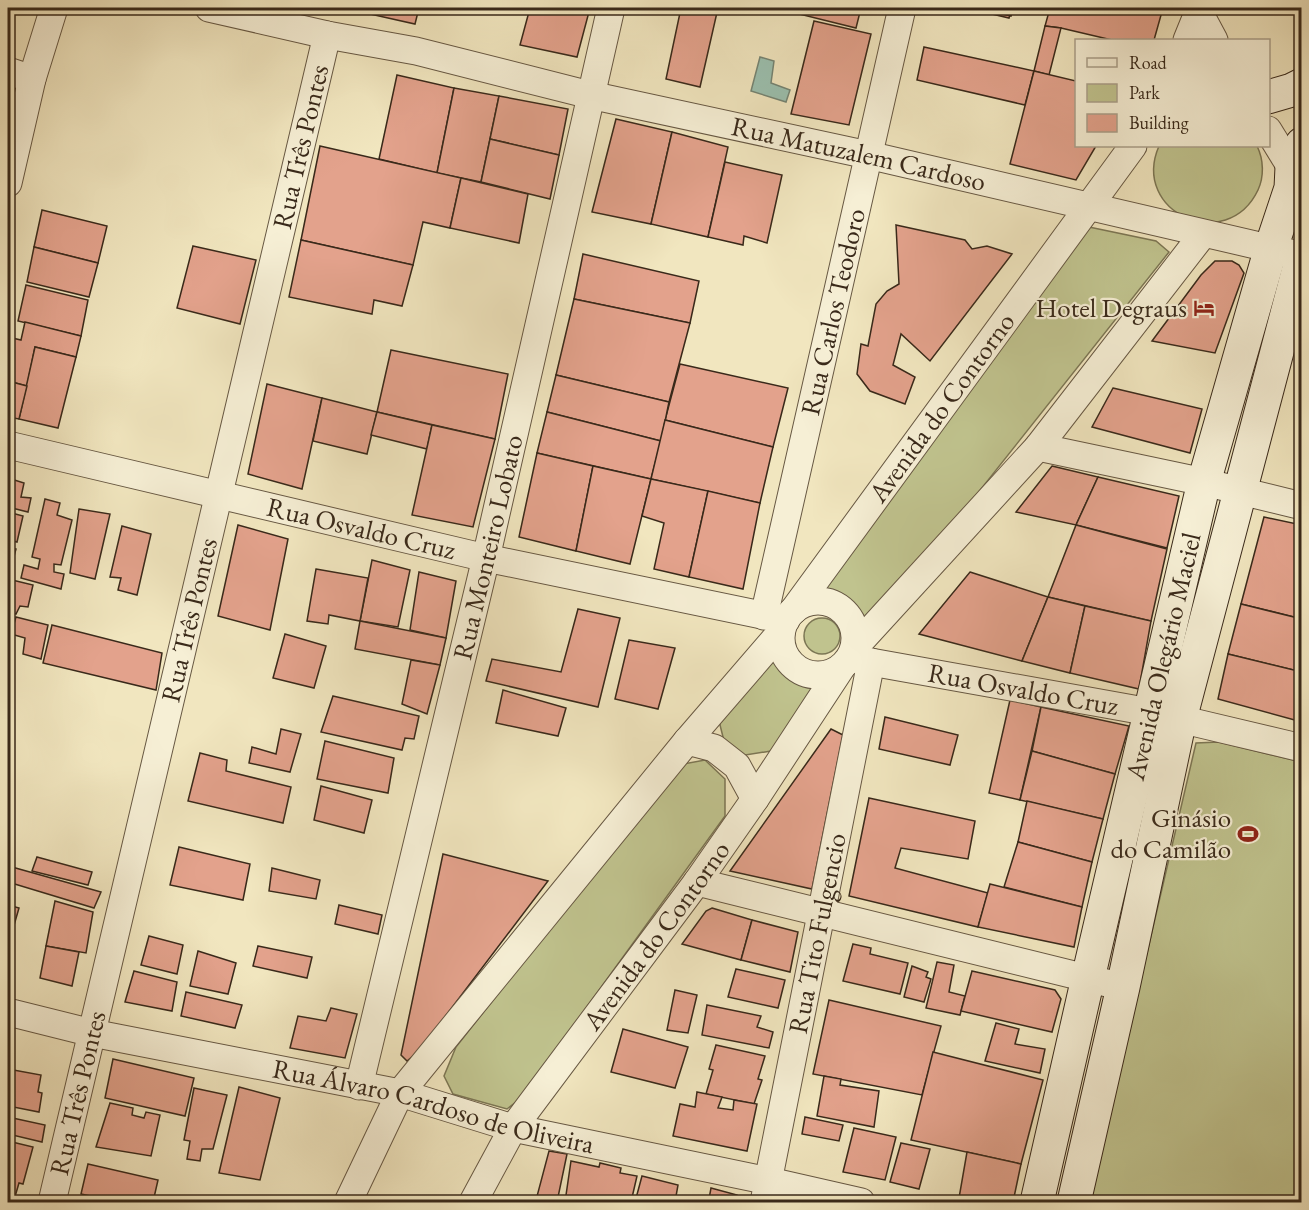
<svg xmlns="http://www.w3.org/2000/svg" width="1309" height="1210" viewBox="0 0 1309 1210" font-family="'EB Garamond',serif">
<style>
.green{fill:#c0c38e;stroke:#7c7654;stroke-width:1.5}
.water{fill:#9bc0af;stroke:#748473;stroke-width:1.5}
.building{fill:#e3a28c;stroke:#39291a;stroke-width:1.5}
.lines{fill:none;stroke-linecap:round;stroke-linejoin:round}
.street-casing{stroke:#675843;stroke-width:29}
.secondary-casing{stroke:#39291a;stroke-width:35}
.street{stroke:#f6efd5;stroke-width:27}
.secondary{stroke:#f6efd5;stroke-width:33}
.labels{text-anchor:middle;stroke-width:4.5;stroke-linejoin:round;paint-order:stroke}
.street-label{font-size:27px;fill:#39291a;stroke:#f6efd5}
.poi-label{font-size:27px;fill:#39291a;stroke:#f6efd5;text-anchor:end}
</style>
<rect width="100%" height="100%" fill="#f1e6bf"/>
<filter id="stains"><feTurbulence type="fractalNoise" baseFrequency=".00333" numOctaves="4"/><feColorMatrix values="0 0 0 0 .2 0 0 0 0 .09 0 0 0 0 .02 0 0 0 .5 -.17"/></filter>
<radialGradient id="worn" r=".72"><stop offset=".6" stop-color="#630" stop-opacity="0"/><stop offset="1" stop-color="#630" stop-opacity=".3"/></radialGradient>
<g class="green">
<path d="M 1159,146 L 1257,146 C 1264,160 1264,177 1258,190 C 1227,255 1130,213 1159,146 Z"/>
<path d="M 1089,227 L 1156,241 L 1169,252 L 866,634 C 859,604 837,603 811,595 Z"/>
<circle cx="822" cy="636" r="18"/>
<path d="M 772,646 C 785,674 795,676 823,684 L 771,751 L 739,756 L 725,745 L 720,725 L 723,705 Z"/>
<polygon points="1219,742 1301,762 1301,1202 1089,1202 1196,743"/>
<polygon points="705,760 725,779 725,816 521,1098 507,1109 453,1094 444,1076 456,1047 678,765"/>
</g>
<polygon class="water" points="760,57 774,61 771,83 790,90 786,102 751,91"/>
<g class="building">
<polygon points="352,8 419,8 415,24 352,10"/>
<polygon points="530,8 590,8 577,57 520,45"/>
<polygon points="681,8 718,8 700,87 666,79"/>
<polygon points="787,8 861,8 856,28 787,11"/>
<polygon points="967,8 1012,8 1009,18"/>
<polygon points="977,8 1013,8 1011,16"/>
<polygon points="1050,8 1163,8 1154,40 1112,40 1061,28 1045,26"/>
<polygon points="814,21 871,34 849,125 791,114"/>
<polygon points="1045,26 1061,28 1049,75 1034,71"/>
<polygon points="924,47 1034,71 1025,105 917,80"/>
<polygon points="1034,71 1076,81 1076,146 1096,146 1076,180 1010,164"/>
<polygon points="397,75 454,88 437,173 379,159"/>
<polygon points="454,88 499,96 481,182 437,173"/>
<polygon points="499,96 568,109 559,155 490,139"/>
<polygon points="616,119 672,132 651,224 592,212"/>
<polygon points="672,132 728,147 708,237 651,224"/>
<polygon points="490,139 559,155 550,199 481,182"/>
<polygon points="320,146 461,178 450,228 423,222 413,265 301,240"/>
<polygon points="725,162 782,175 767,243 744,236 743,245 708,237"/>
<polygon points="461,178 528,194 519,243 450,228"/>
<polygon points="42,210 107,226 98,263 34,247"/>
<polygon points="896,225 965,240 972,249 987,246 1012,254 930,361 901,334 893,365 915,377 905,404 870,391 857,374 861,344 868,346 876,304 887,291 899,284"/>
<polygon points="301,240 413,265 402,306 374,300 372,314 289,297"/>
<polygon points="193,246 256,260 240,324 177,308"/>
<polygon points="34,247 98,263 89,297 27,282"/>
<polygon points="583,254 699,281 690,323 574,299"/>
<polygon points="1215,261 1232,261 1239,265 1244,273 1215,353 1152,341 1201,275"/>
<polygon points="26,285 88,300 81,336 18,321"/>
<polygon points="574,299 690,323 669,402 556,375"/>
<polygon points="25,322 81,336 76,357 35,347 27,386 8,381 8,337 21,340"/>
<polygon points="35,347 76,357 58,428 19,419"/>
<polygon points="391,350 508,374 495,439 377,412"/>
<polygon points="680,364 788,388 773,447 665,420"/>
<polygon points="556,375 669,402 661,441 547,412"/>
<polygon points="8,381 27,386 19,419 8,417"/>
<polygon points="267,384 322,398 302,489 248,474"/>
<polygon points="1113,388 1202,409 1190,453 1092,427"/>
<polygon points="322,398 377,412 367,454 313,441"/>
<polygon points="377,412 432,425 427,449 371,435"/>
<polygon points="547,412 661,441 651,479 537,453"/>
<polygon points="665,420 773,447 760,503 651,479"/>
<polygon points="432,425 495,439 473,527 412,515"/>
<polygon points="537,453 593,466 576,551 519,537"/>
<polygon points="593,466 651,479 630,564 576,551"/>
<polygon points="1052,466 1098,477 1076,525 1016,512"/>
<polygon points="1098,477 1179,496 1167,548 1076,525"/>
<polygon points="8,478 24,483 21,497 31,498 28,512 8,507"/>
<polygon points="651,479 708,491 689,577 654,569 664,523 642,516"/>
<polygon points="708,491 760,503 743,589 689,577"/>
<polygon points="45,499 60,503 57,515 72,520 61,565 54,564 54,572 64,574 61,589 21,578 24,565 38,569 40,559 32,557"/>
<polygon points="79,509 110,514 95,579 70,573"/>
<polygon points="8,512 23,516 17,542 8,540"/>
<polygon points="1264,517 1302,525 1302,619 1241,604"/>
<polygon points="238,525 288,539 270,630 218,616"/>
<polygon points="1076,525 1167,549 1151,621 1048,597"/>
<polygon points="122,526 151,534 137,595 118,590 121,578 110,577"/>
<polygon points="8,547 16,549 9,575 8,575"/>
<polygon points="372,560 410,570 398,627 360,621"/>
<polygon points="316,569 368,578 360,621 329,615 328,624 307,621"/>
<polygon points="419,572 456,581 446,638 410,630"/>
<polygon points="970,572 1048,597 1022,661 919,634"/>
<polygon points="8,579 33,585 28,607 20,606 16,614 8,611"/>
<polygon points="1048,597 1085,606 1070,673 1022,661"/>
<polygon points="1241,604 1302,619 1302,672 1228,654"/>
<polygon points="1085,606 1151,621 1139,689 1070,673"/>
<polygon points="578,609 620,618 598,707 486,681 492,659 561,672"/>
<polygon points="16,617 48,625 41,659 23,654 25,638 11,634"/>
<polygon points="360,621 446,638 440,665 355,649"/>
<polygon points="52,625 162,653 156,690 43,663"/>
<polygon points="285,634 326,646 314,688 273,678"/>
<polygon points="629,640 675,648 658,709 615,699"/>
<polygon points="1228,654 1302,672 1302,722 1218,699"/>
<polygon points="411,660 440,665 427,714 402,704"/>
<polygon points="503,690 566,708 558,736 496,723"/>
<polygon points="333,696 419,716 414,739 405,738 402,750 321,732"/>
<polygon points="1010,700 1041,707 1020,800 989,793"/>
<polygon points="1041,707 1129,726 1115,774 1032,751"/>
<polygon points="885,717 958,735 950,765 879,749"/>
<polygon points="281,729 301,734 290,772 249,763 252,747 276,754"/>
<polygon points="831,729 843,735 812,889 730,871"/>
<polygon points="325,741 394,758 388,793 317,779"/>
<polygon points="1032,751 1115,774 1103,819 1020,800"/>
<polygon points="200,753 227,760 226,771 291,787 283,823 188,801"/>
<polygon points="8,769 14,770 8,798"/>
<polygon points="321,786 372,800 364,833 314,820"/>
<polygon points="869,798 975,821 968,859 901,848 895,868 988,893 978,927 849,896"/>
<polygon points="1027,801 1103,819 1092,862 1018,842"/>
<polygon points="1018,842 1092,862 1082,907 1004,887"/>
<polygon points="179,847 250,864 243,900 170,885"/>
<polygon points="443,854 548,881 419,1051 407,1061 401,1055"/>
<polygon points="37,857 92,872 88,885 32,871"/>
<polygon points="12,867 101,892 94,908 8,882"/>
<polygon points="272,868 320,880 316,899 269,891"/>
<polygon points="990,884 1082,907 1074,947 978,927"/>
<polygon points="55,901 93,912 86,953 46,946"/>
<polygon points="8,905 19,908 8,946"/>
<polygon points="339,905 382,915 378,934 335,924"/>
<polygon points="712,908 752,920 741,960 682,944 706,911"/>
<polygon points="752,920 798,932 790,972 741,960"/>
<polygon points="149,936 183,945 177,974 141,965"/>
<polygon points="853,944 871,948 870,954 908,963 900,994 843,981"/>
<polygon points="46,946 79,952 72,986 40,978"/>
<polygon points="258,946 312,957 307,978 253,966"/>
<polygon points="198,951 236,963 228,994 190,986"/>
<polygon points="937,962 954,965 949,992 965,996 960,1015 926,1008"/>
<polygon points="912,966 928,972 926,977 931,979 924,1002 904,997"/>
<polygon points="736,969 785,980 778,1008 728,997"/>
<polygon points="134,971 177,982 172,1011 125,1002"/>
<polygon points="972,971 1055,990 1061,999 1052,1032 961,1011"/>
<polygon points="675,990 697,995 688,1033 667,1030"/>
<polygon points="186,992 242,1005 235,1028 181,1016"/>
<polygon points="829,1000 941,1026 922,1095 813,1074"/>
<polygon points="707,1005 761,1016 757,1027 773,1032 769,1048 702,1035"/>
<polygon points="331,1008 357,1014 345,1058 290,1048 298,1016 326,1021"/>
<polygon points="996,1023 1019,1029 1015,1044 1045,1049 1040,1073 985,1061"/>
<polygon points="623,1029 688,1047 675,1088 611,1072"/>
<polygon points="716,1045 765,1056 758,1079 762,1080 754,1104 706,1094 713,1070 709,1069"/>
<polygon points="933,1052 1043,1080 1021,1164 911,1140"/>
<polygon points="113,1059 194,1078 185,1116 105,1098"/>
<polygon points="8,1069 41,1075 38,1092 42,1093 39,1112 8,1106"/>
<polygon points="824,1076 841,1079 840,1085 879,1091 874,1127 817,1116"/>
<polygon points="239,1087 280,1098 260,1180 219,1173"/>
<polygon points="194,1088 227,1095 213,1149 202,1149 200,1161 187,1159 190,1141 184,1140"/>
<polygon points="697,1092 722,1097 718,1108 733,1110 734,1100 757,1104 747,1151 673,1136 680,1104 695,1107"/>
<polygon points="110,1103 133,1108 132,1115 144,1118 146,1112 160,1115 151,1156 96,1147"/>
<polygon points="8,1117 45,1125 42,1142 8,1134"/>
<polygon points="805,1117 843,1125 839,1141 802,1134"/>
<polygon points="854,1128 896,1137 885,1180 843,1172"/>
<polygon points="8,1141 33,1147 23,1184 19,1183 14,1200 8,1198"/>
<polygon points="901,1143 930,1149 919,1189 890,1182"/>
<polygon points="549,1151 567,1154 557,1202 536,1200"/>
<polygon points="967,1152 1021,1164 1013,1202 984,1202 959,1198"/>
<polygon points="571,1161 599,1167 600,1163 621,1168 620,1173 637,1176 631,1202 565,1202"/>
<polygon points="88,1164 158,1180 153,1202 118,1202 81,1194"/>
<polygon points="642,1176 678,1185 675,1202 635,1202"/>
<polygon points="711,1188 737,1195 736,1202 705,1202 709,1199"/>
</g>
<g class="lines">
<g class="street-casing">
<g id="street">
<path id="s1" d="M 209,8 L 327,35 L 416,51 L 590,95 L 868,155 L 1290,253"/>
<polyline points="1199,12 1214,40"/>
<polyline points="1187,40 1200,8"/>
<polyline points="8,71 32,79"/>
<polyline points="1268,130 1300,182"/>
<polyline points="8,183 32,79 54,8"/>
<path id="s2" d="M 8,445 L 486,558 L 786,620"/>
<polyline points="1038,447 1204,482 1302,506"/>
<circle cx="818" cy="638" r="37"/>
<path id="s3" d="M 793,611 L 1133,146"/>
<path id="s4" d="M 764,616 L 902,8"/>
<polyline points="855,647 1038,447 1203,234"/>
<path id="s5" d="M 854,659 L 1150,712 L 1302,748"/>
<polyline points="687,741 714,748 737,766 755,799"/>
<polyline points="697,882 1123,987"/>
<path id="s6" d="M 8,1012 L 92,1033 L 400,1093 L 513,1128 L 769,1181 L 861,1202"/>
<path id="s7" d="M 359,1086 L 486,558 L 611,8"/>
<path id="s8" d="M 52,1202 L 327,35"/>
<polyline points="348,1202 400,1093 687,741 781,632"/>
<path id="s9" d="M 473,1202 L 513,1128 L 697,882 L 755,799 L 841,668"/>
<path id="s10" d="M 764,1202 L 871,662"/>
</g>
</g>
<g class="secondary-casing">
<g id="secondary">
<polyline points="1268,97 1292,90 1302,85"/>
<path id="s11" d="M 1037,1202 L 1088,978 L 1204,482 L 1271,248 L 1291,188 L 1292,167 L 1302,144"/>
<polyline points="1074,1202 1123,987 1180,719 1302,257"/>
</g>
</g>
<use href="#street" class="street"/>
<use href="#secondary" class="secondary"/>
</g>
<defs>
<g id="hotel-bare" transform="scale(1.62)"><path d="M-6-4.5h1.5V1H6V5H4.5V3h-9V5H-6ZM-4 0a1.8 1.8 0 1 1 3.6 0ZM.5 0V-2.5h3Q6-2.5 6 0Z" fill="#8f2418" stroke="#f6efd5" stroke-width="2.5" paint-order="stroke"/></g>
<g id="stadium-bare" transform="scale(1.62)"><path d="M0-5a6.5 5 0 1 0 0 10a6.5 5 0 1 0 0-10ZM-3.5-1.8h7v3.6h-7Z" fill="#8f2418" stroke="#f6efd5" stroke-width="2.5" paint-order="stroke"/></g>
</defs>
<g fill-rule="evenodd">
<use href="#hotel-bare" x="1204" y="308"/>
<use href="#stadium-bare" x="1248" y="834"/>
</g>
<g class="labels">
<g class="street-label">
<text dy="9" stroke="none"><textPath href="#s8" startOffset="1084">Rua Três Pontes</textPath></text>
<text dy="9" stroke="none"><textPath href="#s1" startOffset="666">Rua Matuzalem Cardoso</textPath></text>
<text dy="9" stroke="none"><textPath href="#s4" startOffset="312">Rua Carlos Teodoro</textPath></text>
<text dy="9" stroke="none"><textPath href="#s3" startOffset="252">Avenida do Contorno</textPath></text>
<text dy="9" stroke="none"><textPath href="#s2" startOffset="363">Rua Osvaldo Cruz</textPath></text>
<text dy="9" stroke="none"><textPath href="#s7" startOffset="554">Rua Monteiro Lobato</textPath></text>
<text dy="9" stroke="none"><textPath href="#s8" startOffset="598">Rua Três Pontes</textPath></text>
<text dy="9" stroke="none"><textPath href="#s11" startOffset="560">Avenida Olegário Maciel</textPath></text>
<text dy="9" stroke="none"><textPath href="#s5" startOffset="172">Rua Osvaldo Cruz</textPath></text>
<text dy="9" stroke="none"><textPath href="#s10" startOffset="274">Rua Tito Fulgencio</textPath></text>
<text dy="9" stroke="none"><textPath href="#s9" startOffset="324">Avenida do Contorno</textPath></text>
<text dy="9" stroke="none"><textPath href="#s8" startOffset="112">Rua Três Pontes</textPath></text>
<text dy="9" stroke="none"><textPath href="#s6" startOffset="436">Rua Álvaro Cardoso de Oliveira</textPath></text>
</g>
<g class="poi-label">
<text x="1187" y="317">Hotel Degraus</text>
<text x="1231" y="827">Ginásio<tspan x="1231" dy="31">do Camilão</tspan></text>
</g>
</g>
<rect width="1309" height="1210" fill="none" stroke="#f1e6bf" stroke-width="30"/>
<rect x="9" y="9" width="1291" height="1192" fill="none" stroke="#39291a" stroke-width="3"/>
<rect x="15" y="15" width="1279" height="1180" fill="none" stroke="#39291a" stroke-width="1.5"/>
<rect x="1075" y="39" width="195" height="108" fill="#f6efd5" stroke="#aaa08a" stroke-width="1.5"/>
<rect x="1087" y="58" width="30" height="9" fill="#f6efd5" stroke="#aaa08a" stroke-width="1.5"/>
<text x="1129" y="69" font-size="18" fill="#39291a">Road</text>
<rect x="1087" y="84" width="30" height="18" fill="#c0c38e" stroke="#aaa08a" stroke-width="1.5"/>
<text x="1129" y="99" font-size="18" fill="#39291a">Park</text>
<rect x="1087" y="114" width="30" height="18" fill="#e3a28c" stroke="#aaa08a" stroke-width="1.5"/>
<text x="1129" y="129" font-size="18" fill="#39291a">Building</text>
<rect width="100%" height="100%" filter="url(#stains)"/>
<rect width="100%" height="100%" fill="url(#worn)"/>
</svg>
